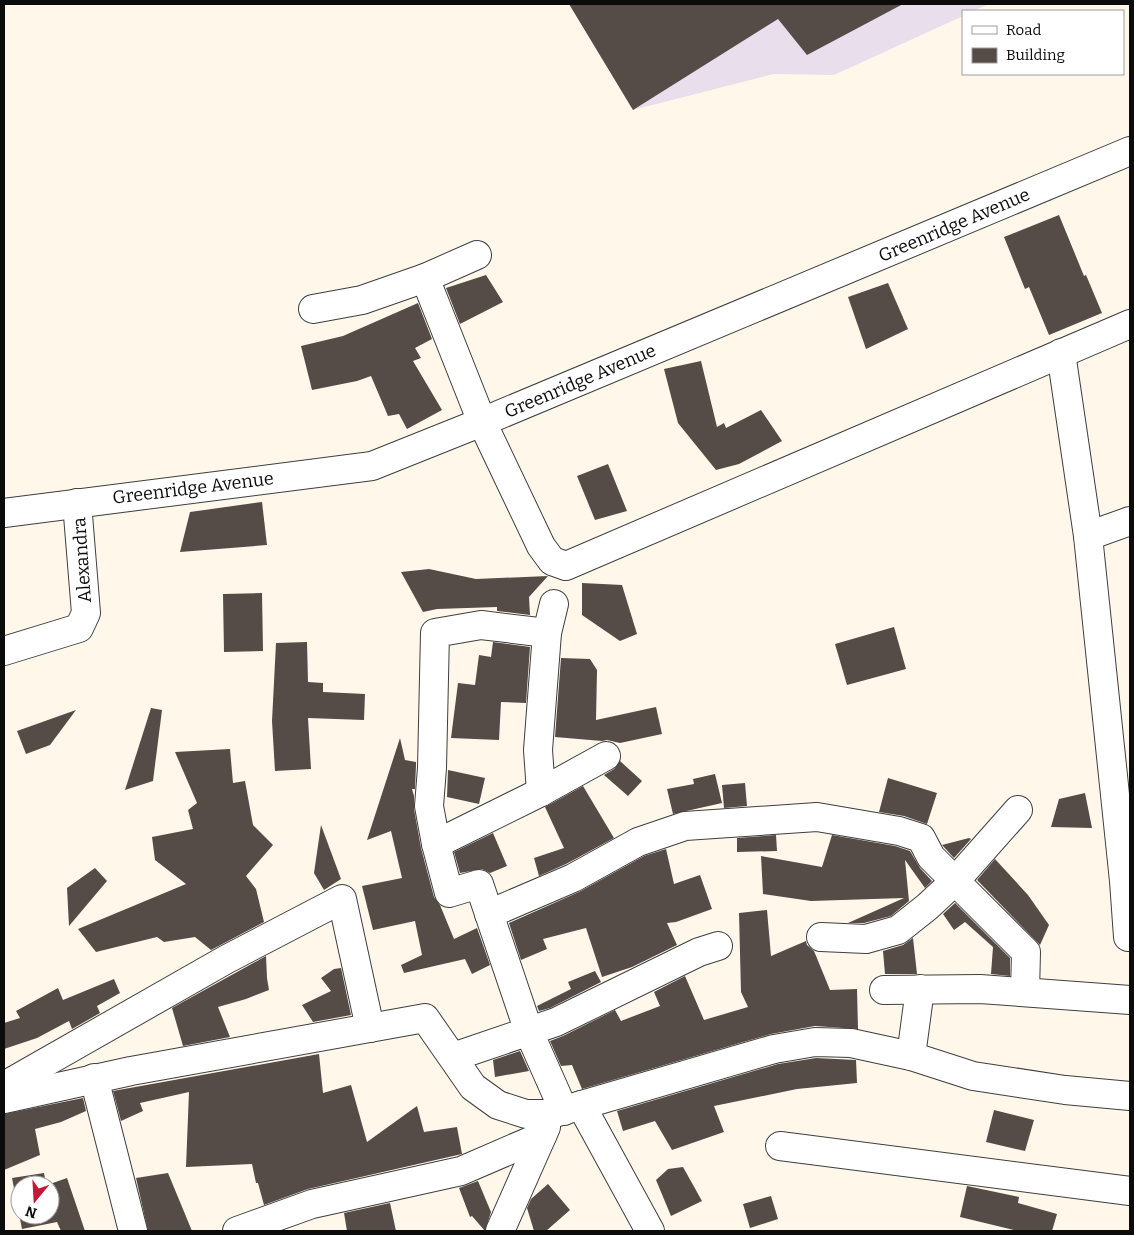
<svg xmlns="http://www.w3.org/2000/svg" width="1134" height="1235" viewBox="0 0 1134 1235" font-family="Bitter,serif">
<style>
.industrial{fill:#e9deec}
.building{fill:#554b47}
.lines{fill:none;stroke-linecap:round;stroke-linejoin:round}
.minor-casing{stroke:#3e3e3e;stroke-width:30}
.minor{stroke:#fff;stroke-width:28}
.labels{text-anchor:middle;stroke-width:5;stroke-linejoin:round;paint-order:stroke}
.street-label{font-size:18px;fill:#0b0b0b;stroke:#fff}
</style>
<rect width="100%" height="100%" fill="#fff8ea"/>
<polygon class="industrial" points="569,4 989,4 973,11 963,11 963,16 834,75 774,74 633,110"/>
<g class="building">
<polygon points="569,4 903,4 807,55 778,19 633,110"/>
<polygon points="1059,215 1084,276 1086,275 1102,313 1049,335 1029,287 1025,289 1004,237"/>
<polygon points="486,275 503,302 460,324 446,288"/>
<polygon points="888,283 908,329 866,349 848,297"/>
<polygon points="418,303 432,339 415,348 421,358 413,361 442,410 407,429 399,414 388,416 371,376 357,381 312,390 301,346 343,336"/>
<polygon points="701,361 717,427 724,423 726,428 761,410 782,441 739,464 716,470 678,423 664,369"/>
<polygon points="608,464 627,511 595,520 577,476"/>
<polygon points="262,502 267,545 180,552 190,512"/>
<polygon points="429,569 476,579 548,576 529,597 530,615 497,611 497,607 437,609 423,612 401,572"/>
<polygon points="582,583 622,585 637,634 620,641 582,615"/>
<polygon points="262,593 263,651 224,652 223,594"/>
<polygon points="894,627 906,669 847,685 835,644"/>
<polygon points="307,642 308,682 323,683 323,692 365,694 364,720 308,718 311,769 275,771 272,721 276,643"/>
<polygon points="493,642 530,647 526,703 501,702 499,740 451,738 458,683 475,685 479,655 491,657"/>
<polygon points="561,658 590,659 597,670 596,720 656,707 662,734 620,743 607,740 602,741 555,737"/>
<polygon points="151,708 162,710 153,781 125,790"/>
<polygon points="76,710 50,745 26,754 17,731"/>
<polygon points="400,738 405,760 416,762 416,765 415,789 412,789 414,796 414,809 421,848 434,897 440,905 454,939 477,928 490,965 472,974 465,959 404,973 401,965 422,955 415,921 373,930 362,886 402,878 391,831 367,840"/>
<polygon points="230,749 233,783 245,781 253,825 273,845 246,876 256,889 264,922 211,950 195,937 164,942 157,937 96,952 78,929 186,884 155,860 152,837 193,829 188,810 197,803 175,752"/>
<polygon points="620,761 642,781 628,796 604,775 614,769"/>
<polygon points="448,770 485,778 479,804 447,797"/>
<polygon points="715,774 722,803 673,814 667,789 694,784 693,779"/>
<polygon points="888,778 937,793 927,824 904,816 879,812"/>
<polygon points="745,783 747,806 724,808 722,785"/>
<polygon points="583,786 614,838 566,864 539,876 534,858 564,848 545,807"/>
<polygon points="1085,793 1092,828 1051,827 1059,799"/>
<polygon points="321,825 341,879 324,890 314,873"/>
<polygon points="493,833 507,866 490,873 482,869 460,873 454,852"/>
<polygon points="776,835 777,851 737,852 737,838"/>
<polygon points="832,835 895,846 910,851 920,868 932,881 925,888 905,860 909,901 891,916 864,923 848,923 904,898 811,901 763,894 761,856 822,867"/>
<polygon points="969,838 971,839 954,858 942,845"/>
<polygon points="666,849 674,884 700,875 712,909 676,922 667,923 677,945 632,967 602,977 586,928 543,939 547,949 521,960 509,923 579,892 644,856"/>
<polygon points="995,859 1028,895 1049,925 1040,945 977,880"/>
<polygon points="95,868 107,881 69,926 67,888"/>
<polygon points="955,903 1010,958 1010,976 991,974 993,947 965,922 954,930 943,914"/>
<polygon points="767,910 771,956 806,941 807,945 814,951 830,990 857,989 858,1029 815,1026 771,1034 582,1089 572,1065 561,1066 550,1041 563,1036 615,1010 621,1021 660,1006 654,992 685,976 704,1020 748,1007 741,992 739,913"/>
<polygon points="913,938 917,974 885,974 883,951 903,945"/>
<polygon points="266,956 267,978 269,990 246,999 218,1007 230,1037 183,1046 172,1008"/>
<polygon points="341,968 351,1015 313,1022 302,1005 331,991 321,978 334,969"/>
<polygon points="595,971 601,982 550,1008 539,1011 537,1006 571,989 568,982"/>
<polygon points="114,979 120,993 97,1006 100,1013 72,1029 69,1021 37,1038 4,1049 4,1023 20,1018 16,1011 58,988 63,1000"/>
<polygon points="520,1051 529,1071 495,1077 493,1060"/>
<polygon points="319,1054 323,1093 351,1085 367,1142 417,1106 424,1132 457,1127 462,1154 308,1189 264,1205 258,1183 256,1183 252,1164 186,1167 189,1092 140,1103 143,1111 121,1121 113,1091"/>
<polygon points="816,1058 856,1060 857,1083 797,1089 714,1106 724,1132 672,1150 655,1121 623,1131 617,1111 778,1064"/>
<polygon points="83,1098 86,1111 61,1122 35,1129 40,1155 4,1170 4,1114"/>
<polygon points="994,1110 1034,1120 1025,1151 986,1142"/>
<polygon points="683,1167 702,1201 671,1216 656,1180 668,1169"/>
<polygon points="44,1173 46,1185 20,1185 20,1215 50,1215 50,1185 47,1185 67,1178 85,1231 61,1231 57,1222 22,1229 12,1178"/>
<polygon points="168,1173 192,1231 148,1231 136,1178"/>
<polygon points="478,1181 491,1212 485,1231 472,1216 470,1217 459,1188"/>
<polygon points="548,1184 570,1210 546,1231 534,1231 527,1208 531,1199"/>
<polygon points="967,1186 1019,1197 1018,1203 1057,1214 1052,1231 1018,1231 960,1217"/>
<polygon points="771,1196 778,1219 750,1228 743,1204"/>
<polygon points="390,1203 396,1231 347,1231 344,1213"/>
</g>
<g class="lines">
<g class="minor-casing">
<g id="minor">
<polyline points="425,278 482,422 541,546 552,561 566,566 1130,324"/>
<polyline points="313,309 362,300 425,278 477,255"/>
<polyline points="1061,353 1088,536 1124,881 1128,937"/>
<polyline points="4,513 372,466 482,422 1130,151"/>
<polyline points="1088,536 1130,521"/>
<polyline points="547,633 481,625 435,633 432,768 429,806 436,844 449,893 479,884 529,1032 564,1111"/>
<polyline points="4,651 79,628 86,613 77,503"/>
<polyline points="541,792 538,750 547,633 554,604"/>
<polyline points="436,844 541,792 606,756"/>
<polyline points="489,914 573,878 638,842 685,826 817,817 899,831 921,838 931,857 1026,952 1025,992"/>
<polyline points="821,937 866,939 898,930 927,907 956,880 1018,810"/>
<polyline points="884,990 980,989 1130,1000"/>
<polyline points="911,1056 920,989"/>
<polyline points="453,1057 556,1022 699,952 718,946"/>
<polyline points="94,1078 133,1231"/>
<polyline points="4,1086 227,959 342,899 370,1028"/>
<polyline points="4,1099 131,1071 425,1018 473,1087 498,1105 526,1114 551,1114 774,1049 815,1042 851,1043 911,1056 973,1076 1065,1090 1130,1096"/>
<polyline points="581,1105 650,1231"/>
<polyline points="780,1146 1130,1191"/>
<polyline points="237,1231 312,1204 461,1171 542,1136"/>
<polyline points="500,1231 546,1127"/>
</g>
</g>
<use href="#minor" class="minor"/>
</g>
<g class="labels">
<g class="street-label">
<text transform="translate(954 225) rotate(-23)" y="6">Greenridge Avenue</text>
<text transform="translate(580 381) rotate(-23)" y="6">Greenridge Avenue</text>
<text transform="translate(193 488) rotate(-7)" y="6">Greenridge Avenue</text>
<text transform="translate(82 560) rotate(-94)" y="6">Alexandra</text>
</g>
</g>
<rect width="1134" height="1235" fill="none" stroke="#0b0b0b" stroke-width="10"/>
<rect x="962" y="10" width="162" height="65" fill="#ffffff" stroke="#9d9d9d"/>
<rect x="972" y="26" width="25" height="8" fill="#ffffff" stroke="#9d9d9d"/>
<text x="1006" y="35" font-size="15" fill="#0b0b0b">Road</text>
<rect x="972" y="48" width="25" height="15" fill="#554b47" stroke="#9d9d9d"/>
<text x="1006" y="60" font-size="15" fill="#0b0b0b">Building</text>
<g transform="translate(35 1200) rotate(198)"><circle r="24" fill="#ffffff" stroke="#9d9d9d"/>
<path d="M0-4L9 19L0 12L-9 19Z" fill="#c81736"/>
<text y="-8" font-size="14" font-weight="bold" text-anchor="middle" fill="#0b0b0b">N</text>
</g>
</svg>
